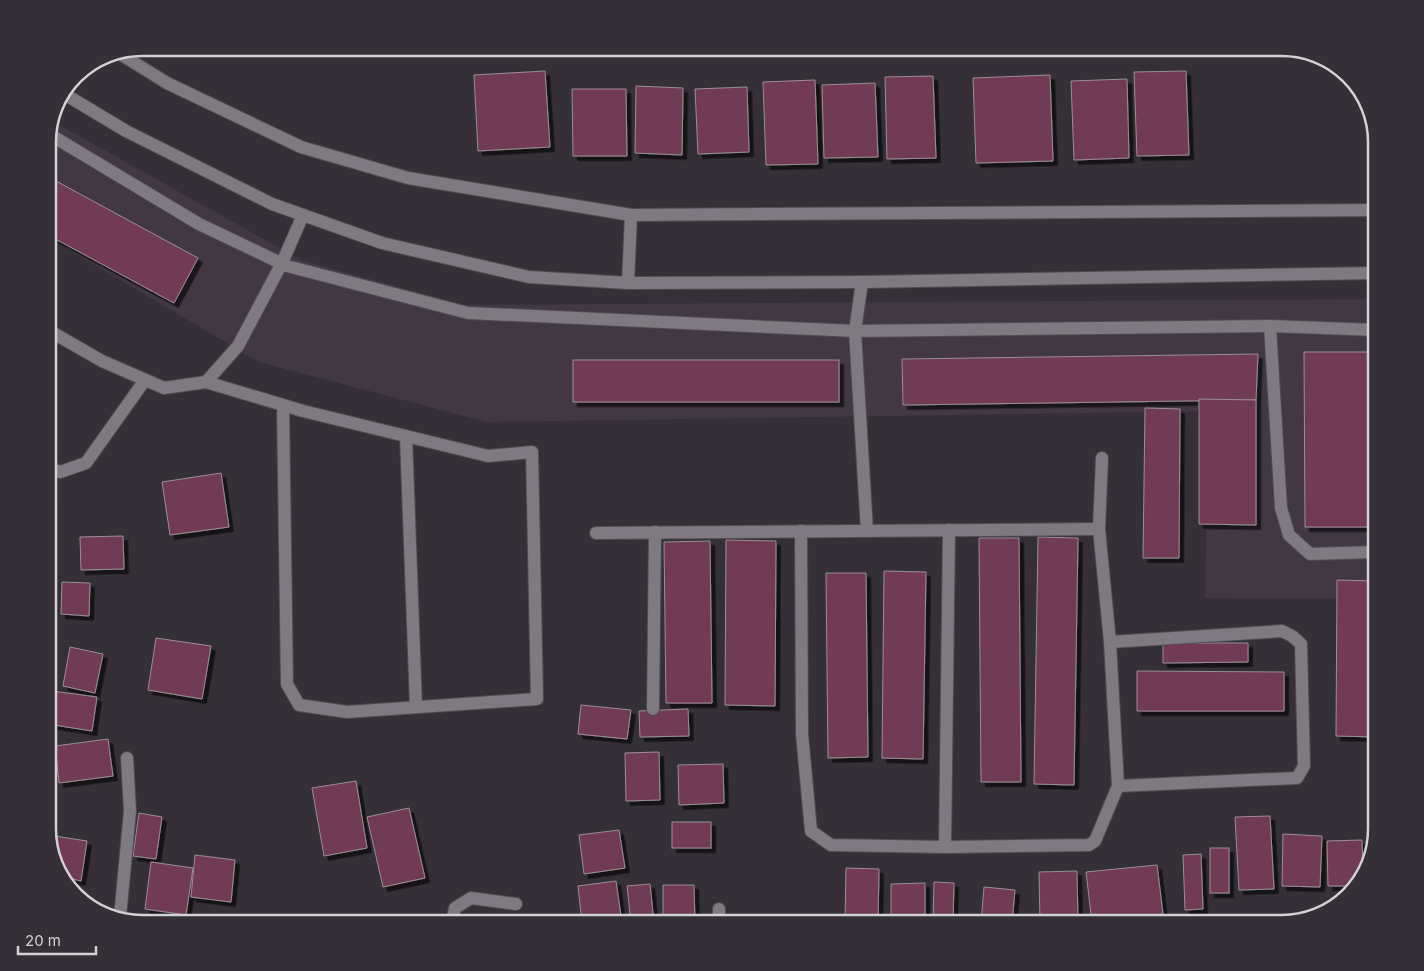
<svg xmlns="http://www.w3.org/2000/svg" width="1424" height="971" viewBox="0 0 1424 971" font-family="Inter,sans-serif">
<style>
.built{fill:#413844}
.building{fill:#713a56;stroke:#9a8f94;filter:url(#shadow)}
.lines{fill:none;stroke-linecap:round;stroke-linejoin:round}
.minor-casing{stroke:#504c52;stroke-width:14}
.minor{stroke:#7f7981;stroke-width:12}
.rim{fill:none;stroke:#d4d1d6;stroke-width:2.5}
</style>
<defs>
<filter id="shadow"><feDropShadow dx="4.5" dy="4.5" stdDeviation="0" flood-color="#0009"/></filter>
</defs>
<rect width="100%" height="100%" fill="#353037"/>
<polygon class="built" points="54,122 301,260 463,305 1376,299 1376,599 1205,598 1209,411 487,422 259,362 48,237 48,136"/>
<g class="building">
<polygon points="545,71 550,147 478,151 474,75"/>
<polygon points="1186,71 1189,155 1137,156 1134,72"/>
<polygon points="1050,75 1053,161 976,163 973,78"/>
<polygon points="933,76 936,158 887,159 885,77"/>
<polygon points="1127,79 1129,158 1074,160 1071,81"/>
<polygon points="815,80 818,164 766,165 763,82"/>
<polygon points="875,83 878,157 824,158 822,85"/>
<polygon points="636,86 683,88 682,155 635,153"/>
<polygon points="747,87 749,152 698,154 695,89"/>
<polygon points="572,89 626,89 627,156 573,156"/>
<polygon points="56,181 198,258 174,303 48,235 48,197"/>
<polygon points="1304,352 1376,352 1376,527 1305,527"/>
<polygon points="1258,354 1256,400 903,405 902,359"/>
<rect x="573" y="360" width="266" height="42"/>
<polygon points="1199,399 1256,400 1256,525 1199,524"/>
<polygon points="1145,408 1180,409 1179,558 1143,558"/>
<polygon points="221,473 229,527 170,535 162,482"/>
<polygon points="123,536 124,569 81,570 80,537"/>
<polygon points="1038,537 1078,538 1074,785 1034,784"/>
<polygon points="979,538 1019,538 1021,782 981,782"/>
<polygon points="726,540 776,541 775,706 725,705"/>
<polygon points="710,541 712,703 666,703 664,542"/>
<polygon points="884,571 926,572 923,759 882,758"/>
<polygon points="826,573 866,573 868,757 828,758"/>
<polygon points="1337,580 1376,581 1376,737 1336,736"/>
<polygon points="62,582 90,583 89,616 61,614"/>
<polygon points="156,638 211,646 202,699 148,690"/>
<polygon points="1163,643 1248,643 1248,662 1163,663"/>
<polygon points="70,647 103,654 95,693 63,686"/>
<polygon points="1137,671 1284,672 1284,711 1137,711"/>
<polygon points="52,691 97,697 92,731 48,724"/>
<polygon points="581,705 631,710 627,739 578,734"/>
<polygon points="688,709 689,736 640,737 639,711"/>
<polygon points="108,739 113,776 59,783 55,746"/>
<polygon points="659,752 660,800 626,801 625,753"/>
<polygon points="723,764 724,803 679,805 678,765"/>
<polygon points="356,781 367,848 324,856 312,788"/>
<polygon points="409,808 425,878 383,887 367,817"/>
<polygon points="139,813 162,817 156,859 133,856"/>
<polygon points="1270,816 1274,889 1239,890 1235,817"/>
<rect x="672" y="822" width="39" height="26"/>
<polygon points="619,830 625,868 584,874 579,835"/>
<polygon points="1368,833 1375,833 1369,855"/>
<polygon points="1283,834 1322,836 1320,887 1282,886"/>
<polygon points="48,835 87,841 81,881 60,876"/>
<polygon points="1362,840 1363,872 1360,882 1356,886 1328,886 1327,841"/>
<rect x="1210" y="848" width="19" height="45"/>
<polygon points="1201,854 1203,909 1185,910 1183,855"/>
<polygon points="195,855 235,860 231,902 191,897"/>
<polygon points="151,862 193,868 186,915 145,909"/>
<polygon points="1157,865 1164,922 1092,923 1086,872"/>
<polygon points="846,868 879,869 878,923 845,923"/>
<polygon points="1077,871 1078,923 1040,923 1039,872"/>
<polygon points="616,881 622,923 582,923 578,886"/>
<polygon points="934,882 954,883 953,923 933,923"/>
<polygon points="925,883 925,923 891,923 891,884"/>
<polygon points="650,884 654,923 631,923 627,886"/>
<polygon points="663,885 694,885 695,923 663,923"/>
<polygon points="984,887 1015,890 1012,923 981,923"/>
<polygon points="124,913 152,918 151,923 142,924 123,918"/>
</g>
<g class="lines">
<g class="minor-casing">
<g id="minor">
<polyline points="117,52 167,83 301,147 408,178 631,215 1376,210"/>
<polyline points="66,95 126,131 272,204 382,243 529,277 628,283 862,282 1376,273"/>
<polyline points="49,134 199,224 287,266 468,313 855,331 1270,326 1376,330"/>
<polyline points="862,282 855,331 867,531"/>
<polyline points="628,283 631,215"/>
<polyline points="1270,326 1281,508 1289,535 1310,554 1376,552"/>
<polyline points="48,330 102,361 164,388 206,382 238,346 282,263 303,215"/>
<polyline points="206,382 303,411 488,456 532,452 537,699 347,712 299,705 287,684 283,405"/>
<polyline points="406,436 416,706"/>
<polyline points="48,467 60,472 86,463 145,380"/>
<polyline points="801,531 802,734 811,831 831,845 945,847 1089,845 1095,841 1118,786 1110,642 1099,529 1102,458"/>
<polyline points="596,533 1099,529"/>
<polyline points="1110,642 1282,631 1292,636 1301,644 1304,766 1297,778 1118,786"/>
<polyline points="653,709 655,532"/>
<polyline points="945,847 949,530"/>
<polyline points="719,909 719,923"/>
<polyline points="120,917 130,811 127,758"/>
<polyline points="452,923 455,908 471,898 516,904"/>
</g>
</g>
<use href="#minor" class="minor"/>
</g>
<path d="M0 0H1424V971H0ZM142 56H1282A86 86 0 0 1 1368 142V829A86 86 0 0 1 1282 915H142A86 86 0 0 1 56 829V142A86 86 0 0 1 142 56Z" fill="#353037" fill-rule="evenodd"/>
<path class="rim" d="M142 56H1282A86 86 0 0 1 1368 142V829A86 86 0 0 1 1282 915H142A86 86 0 0 1 56 829V142A86 86 0 0 1 142 56Z"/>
<path d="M18 946v8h78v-8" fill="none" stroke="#d4d1d6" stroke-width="2.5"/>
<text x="25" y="946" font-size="15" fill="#d4d1d6" stroke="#353037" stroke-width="4" paint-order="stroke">20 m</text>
</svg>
